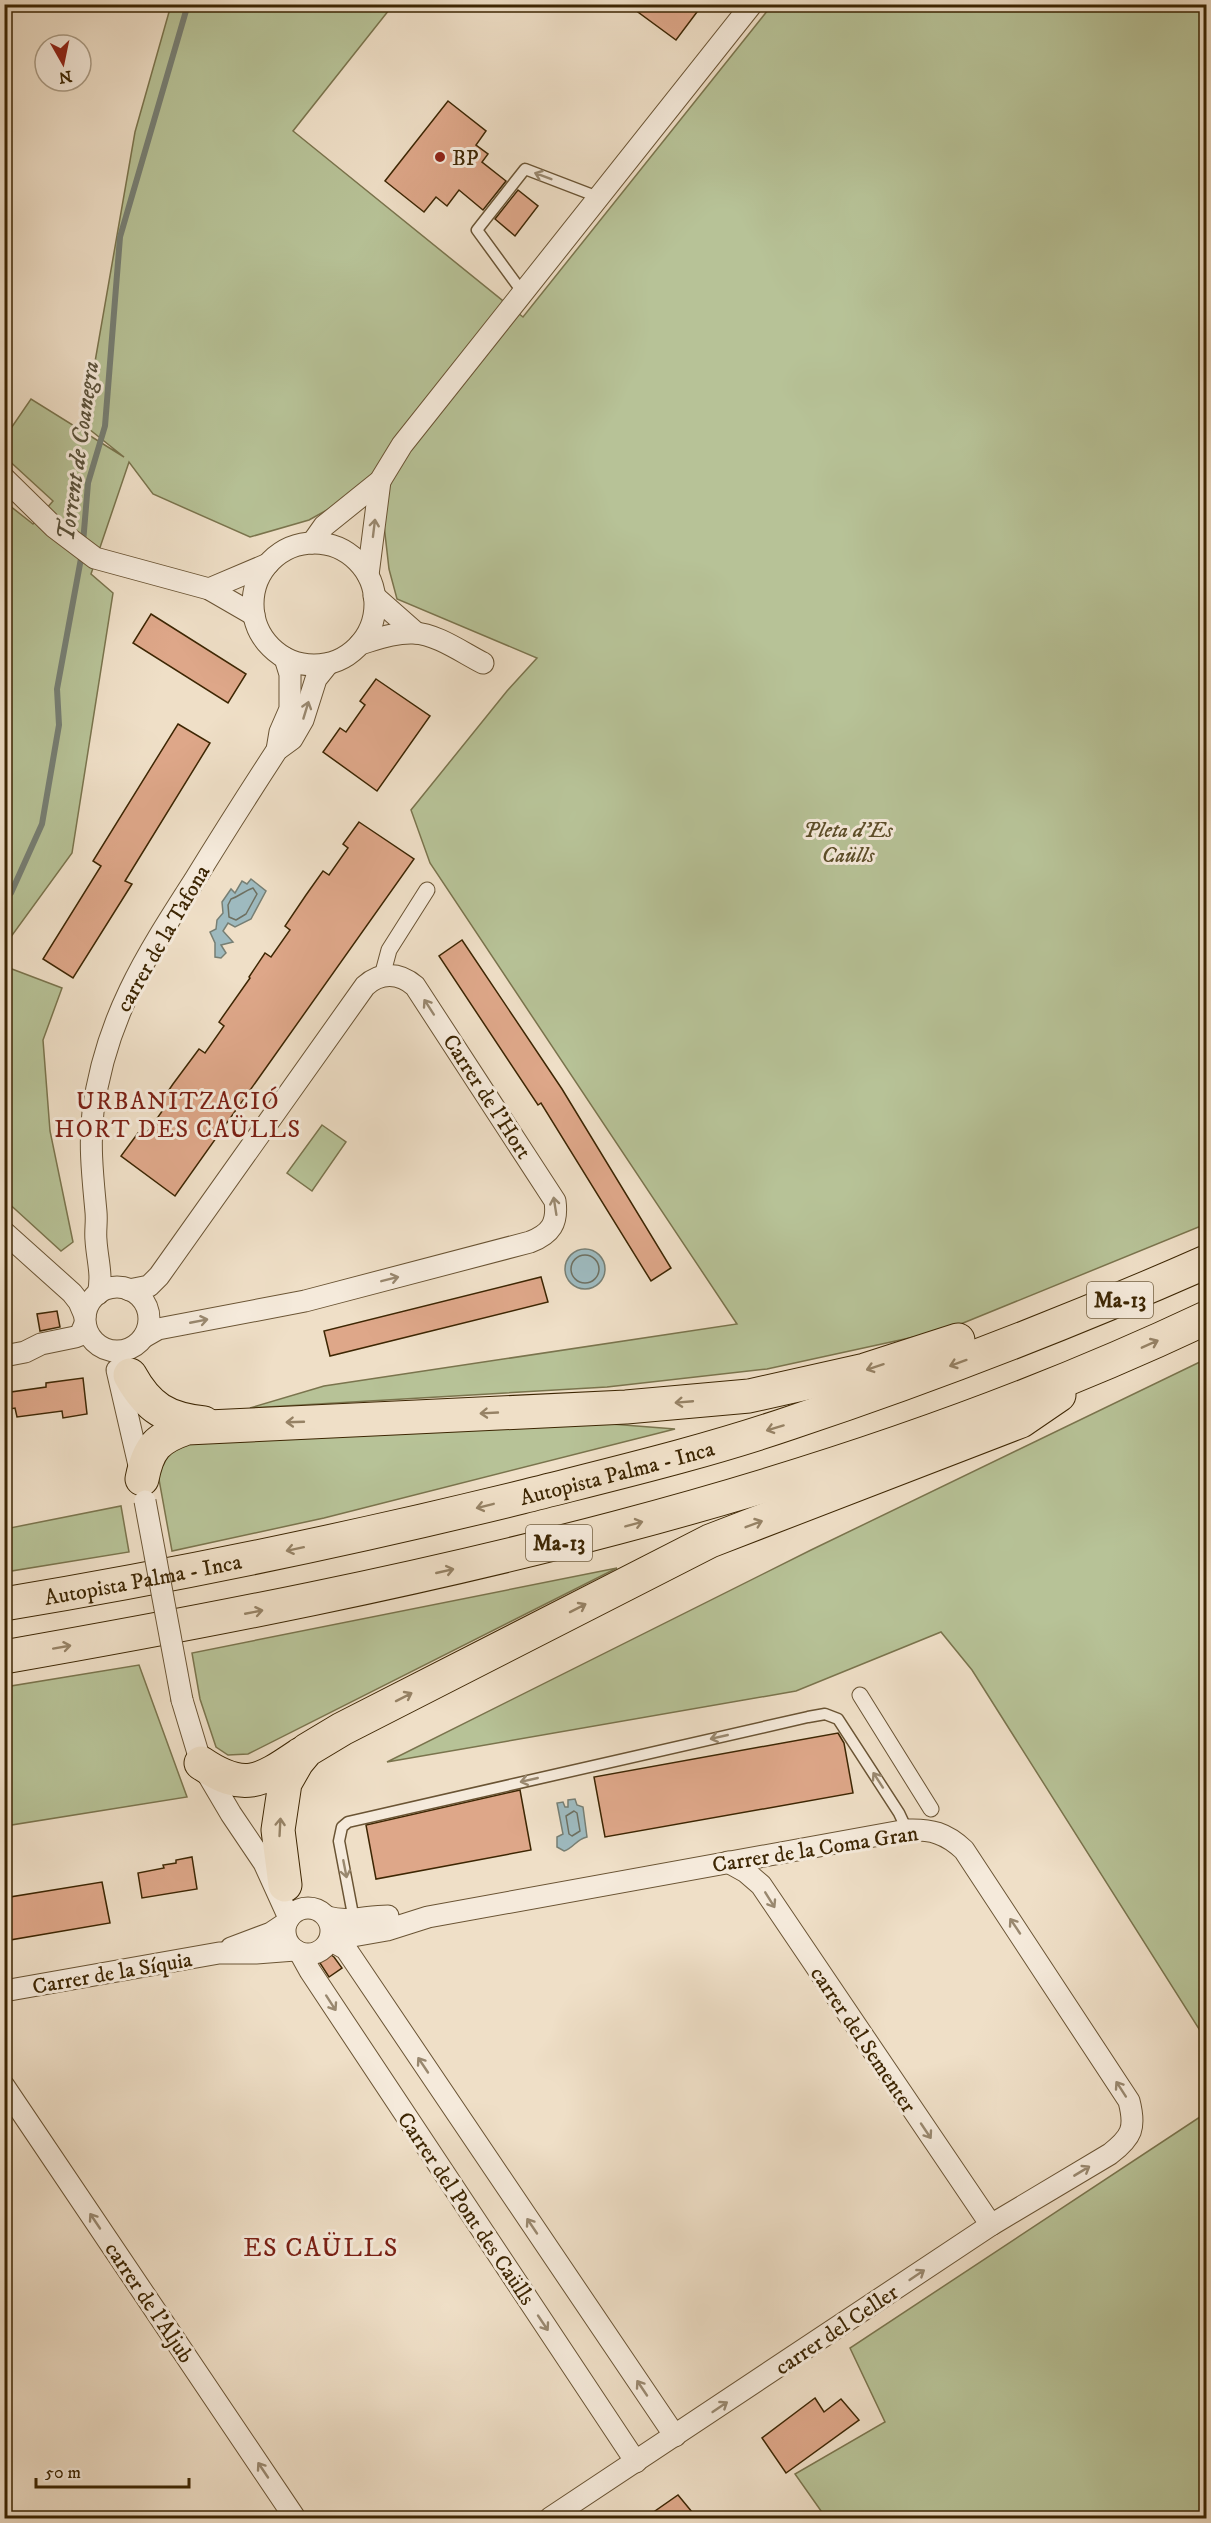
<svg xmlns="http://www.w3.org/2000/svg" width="1211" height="2523" viewBox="0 0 1211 2523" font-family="'IM FELL DW Pica',serif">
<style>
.green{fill:#b7c297;stroke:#7a744d;stroke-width:1.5}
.water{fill:#9ebabf;stroke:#777f74;stroke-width:1.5}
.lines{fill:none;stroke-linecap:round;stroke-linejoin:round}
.shore{stroke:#6e7061;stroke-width:1.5}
.stream{stroke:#777f74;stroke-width:6}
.building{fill:#dea789;stroke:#3d2603;stroke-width:1.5}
.service-casing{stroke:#6a5434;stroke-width:13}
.pedestrian-casing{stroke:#6a5434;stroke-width:17}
.minor-casing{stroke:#6a5434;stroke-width:23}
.motorway-casing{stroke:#3d2603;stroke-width:35}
.service{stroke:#f5eadb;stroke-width:10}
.pedestrian{stroke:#f5eadb;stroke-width:15}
.minor{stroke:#f5eadb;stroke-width:21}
.motorway{stroke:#efdfc7;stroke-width:33}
.rail{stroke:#3d2603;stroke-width:4.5;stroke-dasharray:10 10;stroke-linecap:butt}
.minor-bridge-casing{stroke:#6a5434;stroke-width:23;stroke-linecap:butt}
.minor-bridge{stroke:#f5eadb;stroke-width:21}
.oneway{stroke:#99886f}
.oneway2{stroke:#968265}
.poi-dot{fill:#8f2418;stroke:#f5eadb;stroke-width:2}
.labels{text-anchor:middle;stroke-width:6;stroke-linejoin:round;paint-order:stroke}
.shield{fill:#f5eadb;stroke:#746144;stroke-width:1.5}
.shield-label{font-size:21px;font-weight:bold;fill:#3d2603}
.poi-label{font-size:22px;fill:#3d2603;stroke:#f5eadb;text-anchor:start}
.park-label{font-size:22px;font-style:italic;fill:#5c4d28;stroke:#f5eadb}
.street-label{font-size:22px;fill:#3d2603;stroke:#f5eadb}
.water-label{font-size:24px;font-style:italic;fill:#5a523b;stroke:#f5eadb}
.neighbourhood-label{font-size:24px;letter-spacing:1.5px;fill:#7a1f14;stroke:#f5eadb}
.quarter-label{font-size:26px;letter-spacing:1.5px;fill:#7a1f14;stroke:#f5eadb}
</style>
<rect width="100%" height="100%" fill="#efdfc7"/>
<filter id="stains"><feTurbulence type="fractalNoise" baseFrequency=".00333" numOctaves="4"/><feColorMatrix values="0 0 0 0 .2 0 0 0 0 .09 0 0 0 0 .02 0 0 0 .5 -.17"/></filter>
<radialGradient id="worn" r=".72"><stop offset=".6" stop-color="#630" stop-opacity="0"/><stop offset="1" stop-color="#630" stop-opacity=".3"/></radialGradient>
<g class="green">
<polygon points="171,5 393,5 293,131 523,317 772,5 1206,5 1206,1224 946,1330 767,1369 607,1387 250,1408 324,1386 737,1324 430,863 411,810 507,691 537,658 397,599 389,569 379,481 309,520 250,537 153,494 129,462 91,574 113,593 72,853 5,945 5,502 33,524 53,501 5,457 5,437 31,399 124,457 84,425 135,132"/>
<polygon points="4,966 62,988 43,1040 50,1131 73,1242 61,1251 5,1200"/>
<polygon points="322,1125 346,1142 312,1191 287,1173"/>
<polygon points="1206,1359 1206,2040 972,1670 941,1632 796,1691 387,1762 811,1550"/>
<polygon points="573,1421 675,1429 324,1518 172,1551 158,1474 159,1464 181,1442"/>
<polygon points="121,1506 129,1552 5,1572 5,1529"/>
<polygon points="617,1568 248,1754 228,1755 216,1747 200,1699 192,1653"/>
<polygon points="139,1665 187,1797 5,1826 5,1687"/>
<polygon points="1206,2113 1206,2518 826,2518 795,2474 885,2422 850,2348"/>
</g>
<g class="water">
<polygon points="251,879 266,891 251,919 235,927 228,923 223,931 233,942 221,945 226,953 221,958 215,957 215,943 210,932 216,929 217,920 223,913 222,902 231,889 235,893 242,881 247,884"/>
<circle cx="585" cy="1269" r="20"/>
<path d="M 575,1799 L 577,1805 L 583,1807 L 587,1837 C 575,1840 574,1848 564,1851 L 557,1847 L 557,1837 L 563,1834 L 557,1803 L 563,1802 L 565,1807 L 568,1807 L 568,1800 Z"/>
</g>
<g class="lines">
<g class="shore">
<path d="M 253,888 L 257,894 L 246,914 L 236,920 L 229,917 L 228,905 L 231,899 C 240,896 244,891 253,888 Z"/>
<circle cx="585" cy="1269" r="14"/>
<polygon points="574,1811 577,1813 580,1831 572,1836 569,1834 566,1816"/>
</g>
<g class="stream">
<polyline points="83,543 88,483 105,426 120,237 188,4"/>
<polyline points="4,900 11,893 42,824 59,725 57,689 82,553"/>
</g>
</g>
<g class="building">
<polygon points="627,4 703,4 676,40"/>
<polygon points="448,101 486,131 476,145 488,154 482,162 506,181 483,210 459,190 447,206 436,197 424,212 385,181"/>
<polygon points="518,190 538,206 515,236 495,219"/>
<polygon points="151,614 246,674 228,703 133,643"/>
<polygon points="376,679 430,716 377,791 323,752 340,728 346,732 365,705 360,701"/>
<polygon points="178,724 210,743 125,881 132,884 73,978 43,959 101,866 93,861"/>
<polygon points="359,822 414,859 175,1196 121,1156 138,1133 144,1137 163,1110 158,1106 173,1084 199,1049 205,1053 224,1026 219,1022 250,978 249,977 265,953 271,957 290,930 285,926 306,895 323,871 329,875 348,848 343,844"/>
<polygon points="462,940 562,1089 671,1268 651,1281 541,1103 538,1105 439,956"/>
<polygon points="541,1277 548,1302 330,1356 324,1331"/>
<polygon points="57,1311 60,1327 40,1331 37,1314"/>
<polygon points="83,1378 87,1414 63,1418 62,1411 17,1417 15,1408 4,1410 4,1393 46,1387 46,1383"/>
<polygon points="838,1733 844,1743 853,1793 605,1837 594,1777"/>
<polygon points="520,1790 531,1850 376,1879 366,1825"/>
<polygon points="192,1857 197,1889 142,1898 138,1873 164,1868 163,1865 176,1863 176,1860"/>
<polygon points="102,1882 110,1923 4,1941 4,1898"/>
<polygon points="328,1953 334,1957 342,1968 329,1977 318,1960"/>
<polygon points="815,2398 824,2412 841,2399 859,2420 786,2473 762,2438"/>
<polygon points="678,2495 697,2518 645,2518"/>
</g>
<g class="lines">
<g class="service-casing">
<g id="service">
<polyline points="523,293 477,230 525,169 598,197"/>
<polyline points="354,1920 339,1841 342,1827 348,1822 808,1717 825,1714 838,1719 899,1813 907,1830"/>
</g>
</g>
<g class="pedestrian-casing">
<g id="pedestrian">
<polyline points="382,976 389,950 427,890"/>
<polyline points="860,1695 931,1809"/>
</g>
</g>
<g class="minor-casing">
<g id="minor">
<polyline points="4,478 54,527 95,558 209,589 254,615"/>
<polyline points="312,543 324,526 380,481 402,445 752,4"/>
<circle cx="314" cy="604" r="61"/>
<polyline points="368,575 380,481"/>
<polyline points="209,589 268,564"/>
<polyline points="374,596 416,633"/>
<path d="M 360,644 C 377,639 396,632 414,633 C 437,634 463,653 483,663"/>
<polyline points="277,750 280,732 290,709 290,674 285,658"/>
<polyline points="4,1232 72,1293 79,1302 85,1316"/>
<circle cx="117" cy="1319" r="32"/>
<path d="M 129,1290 L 149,1286 L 159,1276 L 365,986 C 380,972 399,972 415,986 L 555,1201 C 558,1223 551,1234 530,1242 L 305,1301 L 158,1329 L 144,1337"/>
<path d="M 98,1294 C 103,1275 97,1259 96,1240 C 95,1231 97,1222 96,1212 C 93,1179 89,1146 93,1112 C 105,1020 145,957 194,881 C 221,837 249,793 277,750 L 292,739 L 303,720 L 316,679 L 328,664"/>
<polyline points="4,1356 25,1352 41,1344 75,1337 80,1335 85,1324"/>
<polyline points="117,1370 141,1474"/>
<polyline points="182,1700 201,1763 231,1814 264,1863 289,1918"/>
<polyline points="728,1862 746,1872 761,1885 991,2225"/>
<circle cx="308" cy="1931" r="23"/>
<path d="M 327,1917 C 349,1923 366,1916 388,1916"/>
<path d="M 330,1940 L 387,1930 L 428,1917 L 907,1830 C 931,1829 946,1833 964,1850 L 1129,2101 C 1136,2128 1132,2137 1110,2154 L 991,2225 L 550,2518"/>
<polyline points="330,1940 346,1949 675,2436"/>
<polyline points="231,1948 271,1933 286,1923"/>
<polyline points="300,1953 310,1971 636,2462"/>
<polyline points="4,1991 219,1953 256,1953 295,1950"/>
<polyline points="4,2086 295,2518"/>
</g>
</g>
<g class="motorway-casing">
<g id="motorway">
<path d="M 130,1375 C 148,1408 167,1419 204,1423"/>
<path d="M 142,1479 C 148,1448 157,1438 187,1428 L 626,1407 L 749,1396 L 865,1370 L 958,1340"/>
<path id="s1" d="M 4,1604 C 179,1575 351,1539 522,1497 C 612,1474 702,1453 790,1423 C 931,1376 1070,1322 1206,1262"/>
<path d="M 4,1657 C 415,1585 827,1497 1206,1318"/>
<path d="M 201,1763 C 245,1793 261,1781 301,1754"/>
<polyline points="285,1885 278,1830 285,1783 297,1762 307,1750 342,1729 710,1541 1021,1421 1059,1395"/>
</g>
</g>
<use href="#service" class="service"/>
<use href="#pedestrian" class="pedestrian"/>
<use href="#minor" class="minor"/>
<use href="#motorway" class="motorway"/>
<polyline class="rail" points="4,10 5,4"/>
<g class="minor-bridge-casing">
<polyline id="minor-bridge" points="145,1501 182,1700"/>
</g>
<use href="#minor-bridge" class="minor-bridge"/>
</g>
<defs><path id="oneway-shaft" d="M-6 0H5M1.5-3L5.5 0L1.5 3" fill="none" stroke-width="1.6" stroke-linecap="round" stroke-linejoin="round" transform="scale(1.5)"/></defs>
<g class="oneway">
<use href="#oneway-shaft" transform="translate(543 176) rotate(-159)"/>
<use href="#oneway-shaft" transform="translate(374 528) rotate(-83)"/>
<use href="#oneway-shaft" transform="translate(306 710) rotate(-73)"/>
<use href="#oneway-shaft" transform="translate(429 1007) rotate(-123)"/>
<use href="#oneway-shaft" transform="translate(555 1206) rotate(-99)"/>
<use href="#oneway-shaft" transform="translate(390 1279) rotate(-14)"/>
<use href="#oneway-shaft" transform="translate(199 1321) rotate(-11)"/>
<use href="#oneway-shaft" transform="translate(719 1737) rotate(167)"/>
<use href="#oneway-shaft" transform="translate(529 1780) rotate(167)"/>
<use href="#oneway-shaft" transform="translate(878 1780) rotate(-123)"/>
<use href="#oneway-shaft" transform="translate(345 1869) rotate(79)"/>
<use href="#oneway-shaft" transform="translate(770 1900) rotate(58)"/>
<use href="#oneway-shaft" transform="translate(1015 1926) rotate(-124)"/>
<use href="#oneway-shaft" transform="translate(331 2003) rotate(57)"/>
<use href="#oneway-shaft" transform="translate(423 2065) rotate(-124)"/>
<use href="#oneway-shaft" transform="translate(1121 2089) rotate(-123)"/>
<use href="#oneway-shaft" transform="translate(926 2131) rotate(56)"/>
<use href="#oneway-shaft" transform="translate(1082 2171) rotate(-31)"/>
<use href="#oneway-shaft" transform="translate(95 2221) rotate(-124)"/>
<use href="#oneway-shaft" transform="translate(532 2226) rotate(-124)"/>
<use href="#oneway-shaft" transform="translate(917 2275) rotate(-34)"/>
<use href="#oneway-shaft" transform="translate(543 2323) rotate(56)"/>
<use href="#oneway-shaft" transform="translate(642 2388) rotate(-124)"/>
<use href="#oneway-shaft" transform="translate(720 2407) rotate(-34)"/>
<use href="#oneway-shaft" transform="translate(263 2470) rotate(-124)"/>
</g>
<g class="oneway2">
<use href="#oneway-shaft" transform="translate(1150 1344) rotate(-24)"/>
<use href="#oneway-shaft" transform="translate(958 1363) rotate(160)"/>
<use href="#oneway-shaft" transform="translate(875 1367) rotate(162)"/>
<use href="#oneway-shaft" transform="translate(684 1402) rotate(175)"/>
<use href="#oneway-shaft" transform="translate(489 1413) rotate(177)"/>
<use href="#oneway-shaft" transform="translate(295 1422) rotate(178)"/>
<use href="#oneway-shaft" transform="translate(775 1428) rotate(163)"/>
<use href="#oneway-shaft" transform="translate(485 1506) rotate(166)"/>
<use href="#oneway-shaft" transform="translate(634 1524) rotate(-15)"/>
<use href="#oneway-shaft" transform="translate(754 1524) rotate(-21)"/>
<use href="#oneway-shaft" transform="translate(295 1549) rotate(168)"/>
<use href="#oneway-shaft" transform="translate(445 1571) rotate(-13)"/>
<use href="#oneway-shaft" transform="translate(578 1608) rotate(-27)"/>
<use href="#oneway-shaft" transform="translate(254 1612) rotate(-11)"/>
<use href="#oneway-shaft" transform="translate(62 1647) rotate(-10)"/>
<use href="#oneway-shaft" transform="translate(404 1697) rotate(-27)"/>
<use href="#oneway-shaft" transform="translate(280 1827) rotate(-87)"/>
</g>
<circle class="poi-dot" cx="440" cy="157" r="6"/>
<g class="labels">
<g class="shield">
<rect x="1087" y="1282" width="66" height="36" rx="4.5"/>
<rect x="526" y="1525" width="66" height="36" rx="4.5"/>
</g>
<g class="shield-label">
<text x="1120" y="1307">Ma-13</text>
<text x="559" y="1550">Ma-13</text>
</g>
<g class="poi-label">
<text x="452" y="165">BP</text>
</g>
<g class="park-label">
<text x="848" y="837">Pleta d'Es<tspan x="848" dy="25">Caülls</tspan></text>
</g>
<g class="street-label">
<text transform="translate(162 938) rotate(-60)" y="8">carrer de la Tafona</text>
<text transform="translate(488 1096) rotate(57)" y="8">Carrer de l'Hort</text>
<text dy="8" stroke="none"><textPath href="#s1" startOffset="627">Autopista Palma - Inca</textPath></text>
<text dy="8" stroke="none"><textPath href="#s1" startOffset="141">Autopista Palma - Inca</textPath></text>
<text transform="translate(815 1848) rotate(-9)" y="8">Carrer de la Coma Gran</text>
<text transform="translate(112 1972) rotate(-10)" y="8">Carrer de la Síquia</text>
<text transform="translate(864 2039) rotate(56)" y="8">carrer del Sementer</text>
<text transform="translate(467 2208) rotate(56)" y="8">Carrer del Pont des Caülls</text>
<text transform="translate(150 2302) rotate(56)" y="8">carrer de l'Aljub</text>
<text transform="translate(836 2329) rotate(-34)" y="8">carrer del Celler</text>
</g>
<g class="water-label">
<text transform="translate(78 451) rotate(-82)" y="8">Torrent de Coanegra</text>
</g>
<g class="neighbourhood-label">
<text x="178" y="1109">URBANITZACIÓ<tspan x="178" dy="28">HORT DES CAÜLLS</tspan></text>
</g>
<g class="quarter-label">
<text x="321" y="2256">ES CAÜLLS</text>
</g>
</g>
<rect width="1211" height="2523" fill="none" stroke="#efdfc7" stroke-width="24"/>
<rect x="6" y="6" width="1199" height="2511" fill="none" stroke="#3d2603" stroke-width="3"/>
<rect x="12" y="12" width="1187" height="2499" fill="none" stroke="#3d2603" stroke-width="1.5"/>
<g transform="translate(63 63) rotate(171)"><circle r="28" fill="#f5eadb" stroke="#ab9c85" stroke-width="1.5"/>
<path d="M0-4.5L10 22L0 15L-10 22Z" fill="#8f2418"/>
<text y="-9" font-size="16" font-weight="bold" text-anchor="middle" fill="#3d2603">N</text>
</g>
<path d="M36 2478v9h153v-9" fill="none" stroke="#3d2603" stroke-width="3"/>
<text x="45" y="2478" font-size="18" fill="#3d2603" stroke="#f5eadb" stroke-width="4.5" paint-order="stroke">50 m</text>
<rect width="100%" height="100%" filter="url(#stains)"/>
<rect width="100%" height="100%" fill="url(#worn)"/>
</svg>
